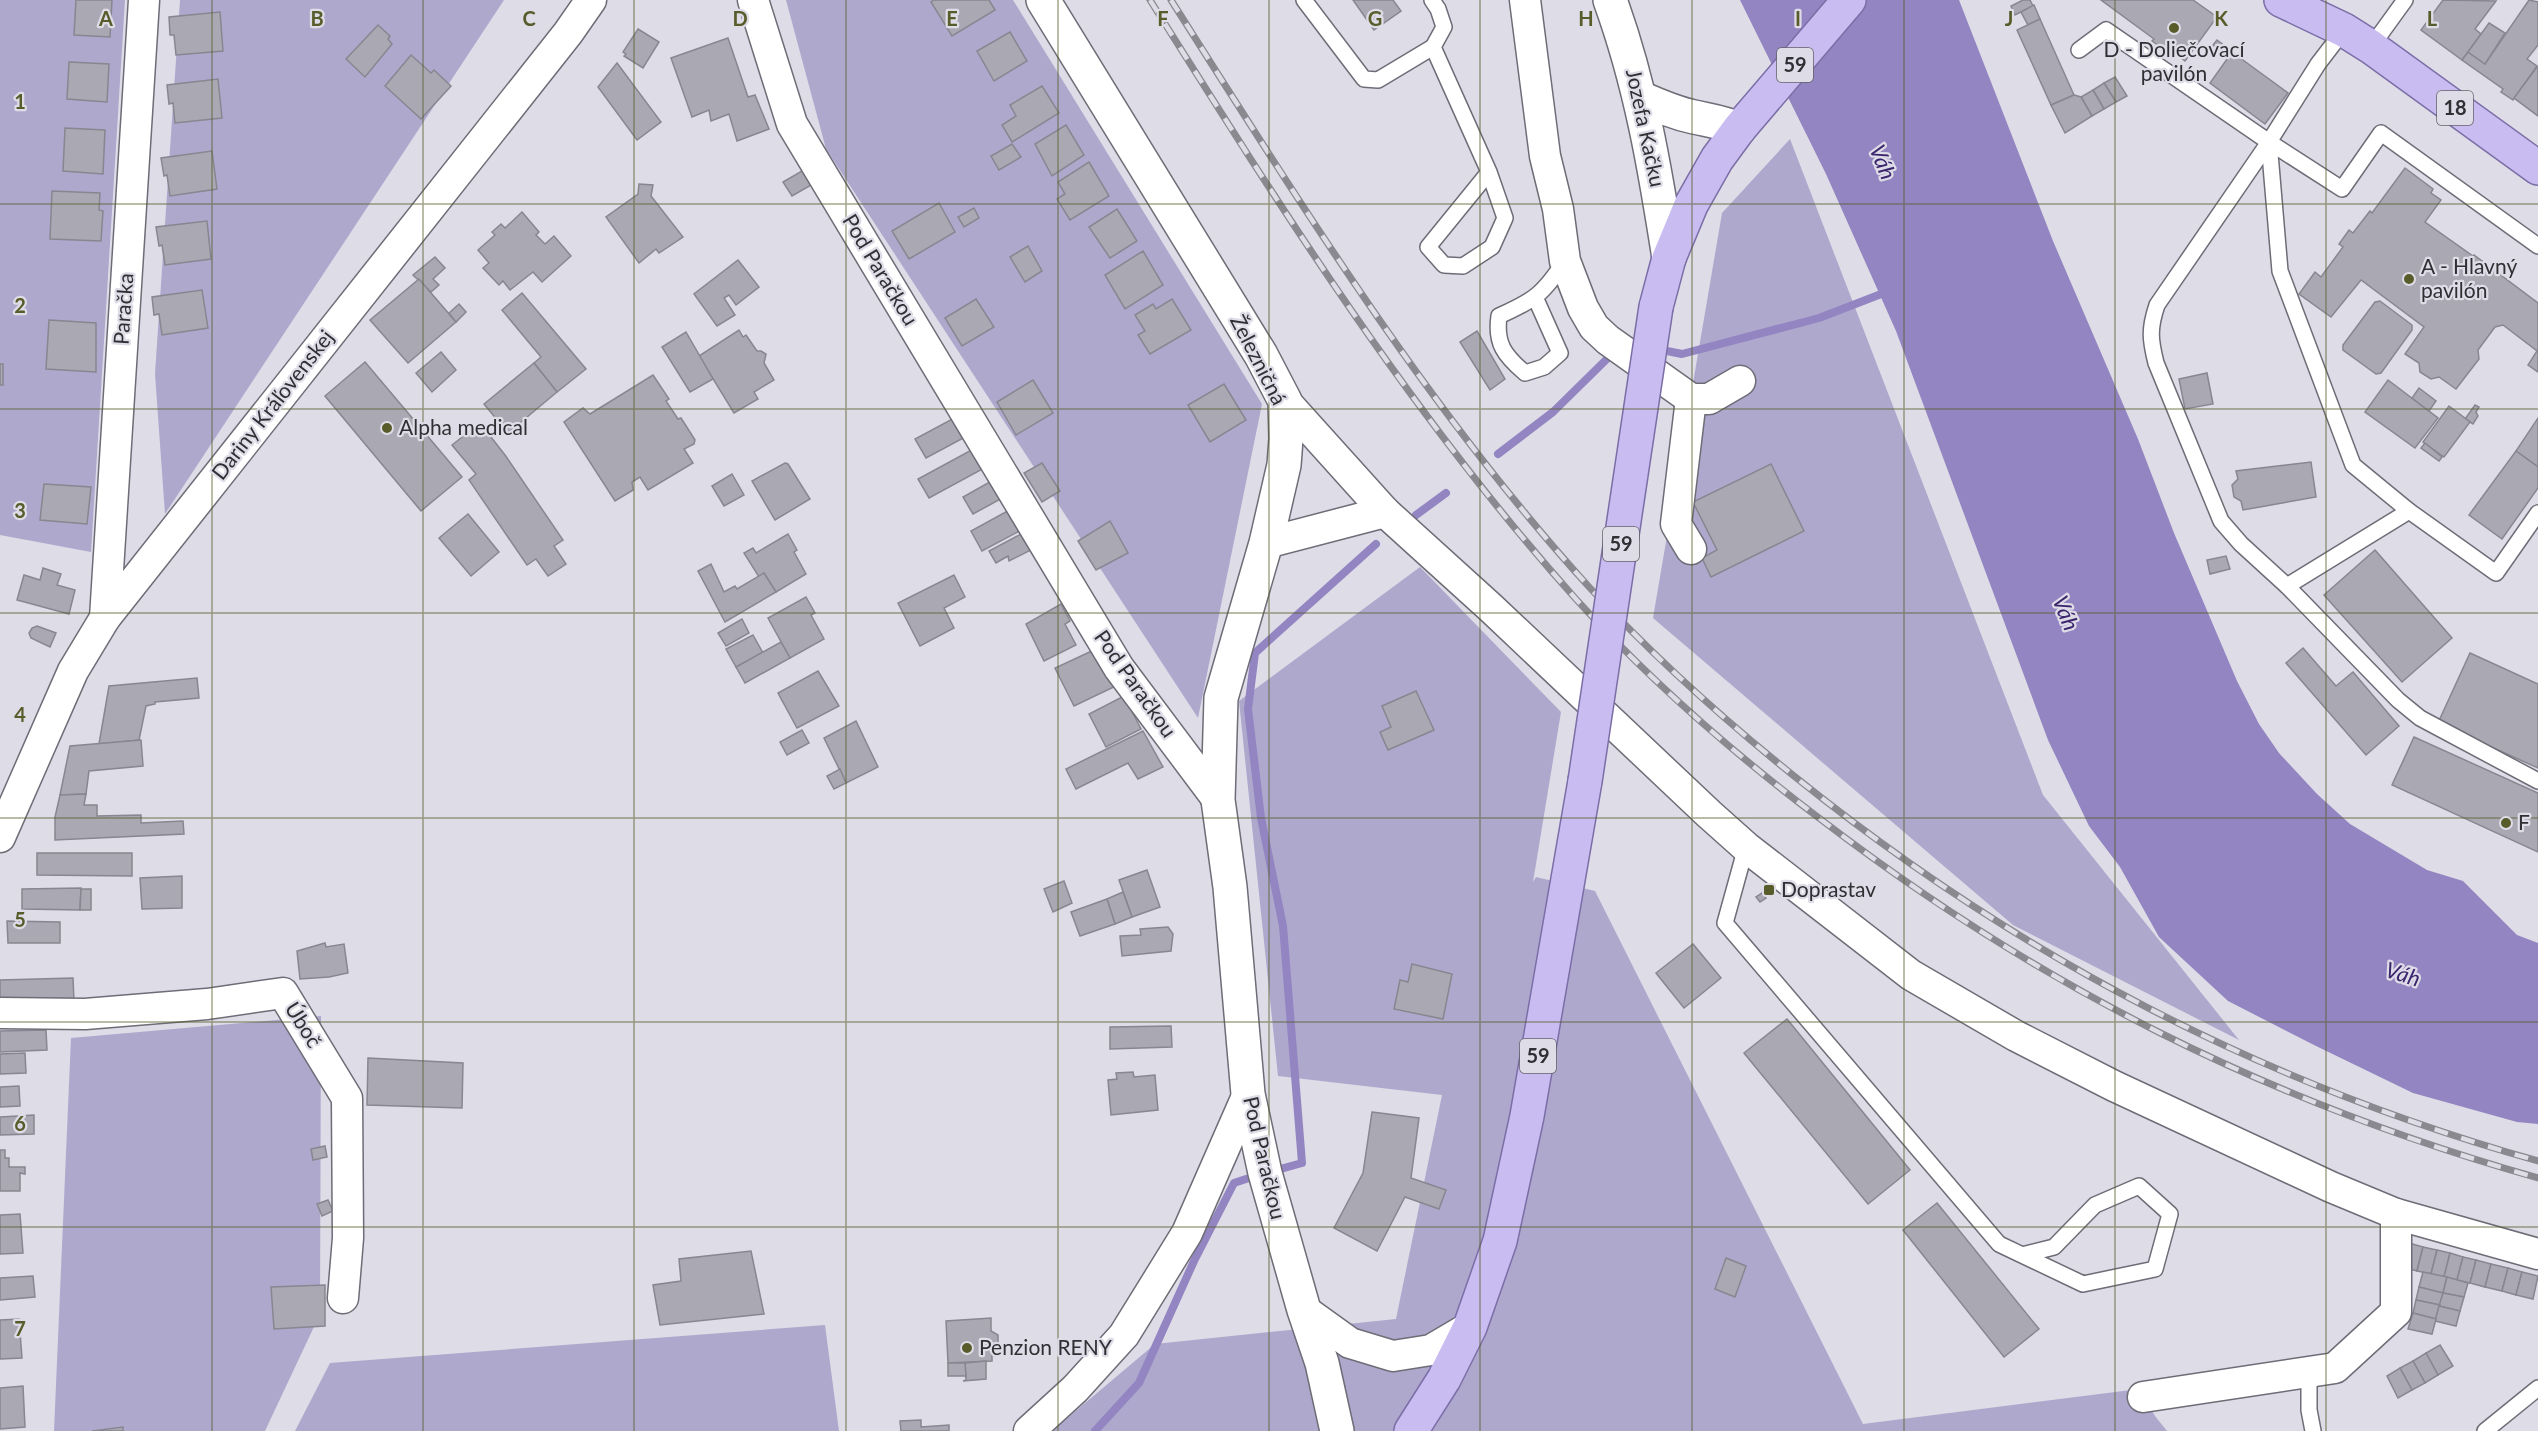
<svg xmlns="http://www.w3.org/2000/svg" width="2538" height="1431" viewBox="0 0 2538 1431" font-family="Lato,sans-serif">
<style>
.green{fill:#aea8cd}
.water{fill:#9285c1}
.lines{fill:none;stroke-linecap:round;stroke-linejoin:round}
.stream{stroke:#9285c1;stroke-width:8}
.building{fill:#aaa8b3;stroke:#888690;stroke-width:1.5}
.service-casing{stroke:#6e6c76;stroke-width:18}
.minor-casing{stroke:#6e6c76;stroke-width:33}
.tertiary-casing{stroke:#6e6c76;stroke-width:36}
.primary-casing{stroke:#7b6ea7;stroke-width:36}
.service{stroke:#fff;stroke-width:15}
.minor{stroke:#fff;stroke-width:30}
.tertiary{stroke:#fff;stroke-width:33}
.primary{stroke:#c8bcf0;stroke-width:33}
.rail-casing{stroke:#8a8990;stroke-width:7}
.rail{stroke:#dedce7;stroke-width:4.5;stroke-dasharray:14;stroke-linecap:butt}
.primary-bridge-casing{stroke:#7b6ea7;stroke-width:36;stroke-linecap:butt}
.primary-bridge{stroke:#c8bcf0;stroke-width:33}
.grid{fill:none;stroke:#585c2a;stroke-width:1.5;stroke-opacity:0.55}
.poi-dot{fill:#585c2a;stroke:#dedce7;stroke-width:2}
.labels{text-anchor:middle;stroke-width:4.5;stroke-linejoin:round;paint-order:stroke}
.shield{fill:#dedce7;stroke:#646369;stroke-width:1.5}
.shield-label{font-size:20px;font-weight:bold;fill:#302f33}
.poi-label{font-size:21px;fill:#302f33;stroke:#dedce7;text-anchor:start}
.street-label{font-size:21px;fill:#302f33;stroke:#dedce7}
.water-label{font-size:22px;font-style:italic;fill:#3b256d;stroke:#dedce7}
.grid-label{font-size:20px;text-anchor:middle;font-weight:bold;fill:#585c2a;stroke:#dedce7;stroke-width:4.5;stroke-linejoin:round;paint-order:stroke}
</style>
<rect width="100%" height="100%" fill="#dedce7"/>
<g class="green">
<polygon points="0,0 125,0 91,552 0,535"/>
<polygon points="180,0 504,0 165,514 155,374"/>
<polygon points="786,0 1013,0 1262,404 1198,718 826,149"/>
<polygon points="1790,139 2043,795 2239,1040 2013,925 1653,618 1722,213"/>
<polygon points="1420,567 1561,712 1533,882 1536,877 1595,891 1863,1424 2139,1389 2155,1416 2167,1431 1052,1431 1155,1344 1396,1319 1442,1095 1278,1076 1239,701"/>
<polygon points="321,1016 320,1314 265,1431 54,1431 71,1038"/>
<polygon points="825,1325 839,1431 295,1431 330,1363"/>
</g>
<polygon class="water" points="1740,0 1959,0 2053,241 2138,439 2174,533 2237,681 2259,724 2279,753 2317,794 2350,824 2427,870 2463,881 2517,935 2538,943 2538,1124 2517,1122 2413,1093 2314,1045 2228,1001 2159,937 2120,867 2089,826 2048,740 1896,331 1826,174"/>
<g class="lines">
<g class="stream">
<polyline points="1657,349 1682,354 1819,318 1889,291"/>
<polyline points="1498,454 1553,412 1615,351"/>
<polyline points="1416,515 1446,493"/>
<polyline points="1270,1172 1302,1163 1283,926 1261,818 1248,709 1255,653 1376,544"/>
<polyline points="1095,1431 1139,1383 1194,1261 1234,1183 1258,1175"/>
</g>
</g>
<g class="building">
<polygon points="76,0 112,0 110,37 74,35"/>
<polygon points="934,0 989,0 995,10 952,36 931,2"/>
<polygon points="1353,0 1393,0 1401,11 1374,30"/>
<polygon points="2023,0 2030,0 2033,6 2015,15 2011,6"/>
<polygon points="2101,0 2193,0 2217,17 2185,61 2168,48 2166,51 2152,41 2154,39"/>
<polygon points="2443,0 2496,1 2475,29 2481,34 2462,60 2421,30"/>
<polygon points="2529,0 2538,2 2538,45 2527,59 2537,66 2513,100 2501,92 2503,89 2462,60 2468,52 2485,64"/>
<polygon points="2034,5 2040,19 2028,25 2021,12"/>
<polygon points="220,12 223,51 176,55 174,35 170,35 169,17"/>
<polygon points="2040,19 2074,95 2051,105 2017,30"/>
<polygon points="2489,23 2505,33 2485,64 2468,52"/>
<polygon points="378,25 390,36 388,39 392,44 365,77 346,59"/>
<polygon points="638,29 659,42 643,68 624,56 626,54 623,52"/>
<polygon points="1010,32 1027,61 994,81 977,51"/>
<polygon points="728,38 748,97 755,95 769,129 737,141 729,114 711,121 709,110 692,117 671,58"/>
<polygon points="2217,40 2229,49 2225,54 2213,45"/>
<polygon points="2232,52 2288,93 2265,124 2210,83"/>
<polygon points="411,55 431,73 434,70 451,86 421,119 385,86"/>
<polygon points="69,62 109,64 107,102 67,99"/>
<polygon points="617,63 661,122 637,140 598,87"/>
<polygon points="2537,67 2538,68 2538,116 2514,98"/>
<polygon points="2115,77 2127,96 2116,102 2104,83"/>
<polygon points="218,79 222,118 175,123 173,103 169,104 167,85"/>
<polygon points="2104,83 2116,102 2104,109 2093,90"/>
<polygon points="1042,86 1059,113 1012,142 1002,125 1016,116 1010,105"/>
<polygon points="2093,90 2104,109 2092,116 2081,97"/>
<polygon points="2074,95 2081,97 2092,116 2065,133 2051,105"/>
<polygon points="1066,125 1084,155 1052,176 1035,144"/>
<polygon points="65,128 105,130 103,174 63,171"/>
<polygon points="1012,144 1021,157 999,170 991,156"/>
<polygon points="212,151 217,189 170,196 167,175 164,176 161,158"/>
<polygon points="1089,162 1109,196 1070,220 1057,199 1065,194 1058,182"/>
<polygon points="807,168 813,184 792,196 783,182"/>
<polygon points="2405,168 2433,189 2431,193 2441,200 2425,222 2473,256 2474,255 2538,303 2538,372 2528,365 2537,351 2503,325 2495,327 2478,350 2479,359 2456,389 2439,377 2431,379 2420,372 2419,363 2405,354 2424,327 2361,280 2331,317 2299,294 2315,272 2321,277 2343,247 2339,244 2349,230 2353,233 2370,211 2372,213"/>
<polygon points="639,184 653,185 651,196 683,237 659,253 656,249 639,263 606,217 638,194"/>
<polygon points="52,191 100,193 99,210 103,211 101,241 50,239"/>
<polygon points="939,203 955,232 909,259 892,231"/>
<polygon points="974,208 979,218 964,227 958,217"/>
<polygon points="1117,209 1137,241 1110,258 1089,227"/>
<polygon points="522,212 539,232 536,235 545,244 554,236 571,256 542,282 533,272 510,290 503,281 499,285 483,268 489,263 478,250 495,235 492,232 501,224 505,228"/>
<polygon points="207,221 211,259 165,265 162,245 159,246 156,227"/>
<polygon points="1028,246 1042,271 1025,282 1010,257"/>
<polygon points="1143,251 1163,285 1125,309 1105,275"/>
<polygon points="435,257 445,268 433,279 439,285 431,292 413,275"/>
<polygon points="738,260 759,287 736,305 729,295 724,298 735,315 717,326 694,294"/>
<polygon points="419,279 456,322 408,363 370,320"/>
<polygon points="202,290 208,328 162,335 159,314 154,315 152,297"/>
<polygon points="522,293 586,369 557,392 534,363 541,357 502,310"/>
<polygon points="976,299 994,327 962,346 945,318"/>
<polygon points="1172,299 1191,330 1150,354 1138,335 1145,331 1135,315 1153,304 1156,309"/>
<polygon points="2380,301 2412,325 2412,330 2381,373 2376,374 2343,350 2343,345 2375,302"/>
<polygon points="459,304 466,312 456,322 449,313"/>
<polygon points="49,320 96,323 96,372 46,369"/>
<polygon points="739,330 743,337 746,335 757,351 761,351 766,354 764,363 774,380 754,392 758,399 734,413 699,356"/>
<polygon points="1477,331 1505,379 1490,390 1460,342"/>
<polygon points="686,332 713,379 690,392 662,347"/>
<polygon points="441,352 456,370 432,392 416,373"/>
<polygon points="365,362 462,477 421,511 325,396"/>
<polygon points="534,363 557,392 508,433 484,404"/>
<rect x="0" y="364" width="3" height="21"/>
<polygon points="2207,373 2213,404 2185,409 2179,379"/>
<polygon points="653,375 669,399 666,401 678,419 681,418 695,440 694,444 684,449 693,463 648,490 640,477 632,482 633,490 615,501 564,422 583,408 590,414"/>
<polygon points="1033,380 1053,413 1016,435 997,402"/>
<polygon points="2388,380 2438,418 2415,448 2365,412"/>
<polygon points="1224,384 1246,420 1210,442 1188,405"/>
<polygon points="2419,388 2436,401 2429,411 2412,398"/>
<polygon points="2475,405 2479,407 2476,412 2478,416 2473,424 2465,419"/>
<polygon points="2449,406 2470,422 2444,457 2423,442"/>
<polygon points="958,416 969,435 926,458 915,439"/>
<polygon points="2538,418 2538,467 2516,451"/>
<polygon points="480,423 505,455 563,540 554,546 566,564 548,576 536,559 527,565 469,480 476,474 452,445"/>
<polygon points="2425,443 2442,457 2439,461 2421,448"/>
<polygon points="977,447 988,466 929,498 918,479"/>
<polygon points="2516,451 2538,467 2538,488 2502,539 2469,515"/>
<polygon points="2311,462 2316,497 2243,510 2241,501 2234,497 2232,485 2238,479 2236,471"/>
<polygon points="785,463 788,464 810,499 775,520 752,481"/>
<polygon points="1042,463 1060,491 1042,502 1024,473"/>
<polygon points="1771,464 1804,531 1711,577 1702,558 1717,550 1693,502"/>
<polygon points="732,474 744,495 724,506 712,486"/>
<polygon points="995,479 1006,496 973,514 963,497"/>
<polygon points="44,484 91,487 87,524 40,520"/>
<polygon points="1013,508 1025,528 982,551 971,531"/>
<polygon points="468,514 499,552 471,576 439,538"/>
<polygon points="1110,521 1128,553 1096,570 1078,541"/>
<polygon points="1025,532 1033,549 1009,561 1008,556 996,563 989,551"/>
<polygon points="788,534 797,550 794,552 806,574 776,592 764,573 759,577 744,553 753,548 756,553"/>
<polygon points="2375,550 2452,638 2402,682 2324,595"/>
<polygon points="2226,556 2230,569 2210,574 2207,560"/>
<polygon points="711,564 724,592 735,586 737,589 764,573 776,592 725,622 698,571"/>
<polygon points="43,568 61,574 57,585 75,590 69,614 17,600 24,575 40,580"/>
<polygon points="954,575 965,597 944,608 954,628 920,646 898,603"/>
<polygon points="806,597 815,613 811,615 824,639 790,658 768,618"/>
<polygon points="1061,604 1070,621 1065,624 1076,645 1044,661 1026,624"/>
<polygon points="742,619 749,633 726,646 718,633"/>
<polygon points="37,626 56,633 50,647 31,638 29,633 32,628"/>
<polygon points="753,635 763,653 736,667 726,649"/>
<polygon points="781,642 790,658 745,683 736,667"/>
<polygon points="2303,648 2336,686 2353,672 2399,726 2366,755 2286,663"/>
<polygon points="1096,649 1118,685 1074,706 1055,668"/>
<polygon points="2470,653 2538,684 2538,768 2438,723"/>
<polygon points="818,671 839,706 797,728 778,693"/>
<polygon points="197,678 199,698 155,702 155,704 146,706 139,740 99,744 109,686"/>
<polygon points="1416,691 1434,730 1388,750 1380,732 1391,727 1382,706"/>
<polygon points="1124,696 1141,729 1106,747 1089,714"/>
<polygon points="856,721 878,767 846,783 824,738"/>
<polygon points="802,730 809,743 787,755 780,742"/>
<polygon points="1143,731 1163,767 1138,779 1128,763 1076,789 1066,769"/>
<polygon points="2414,737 2538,793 2538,852 2392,785"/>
<polygon points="141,740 143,766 89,771 86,794 60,795 70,746"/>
<polygon points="840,769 846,783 834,789 827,776"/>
<polygon points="86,794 84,805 97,805 97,816 141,815 141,823 183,821 184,834 55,840 55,817 60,795"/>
<polygon points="37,853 132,853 132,876 37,875"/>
<polygon points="1147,870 1160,907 1132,917 1119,880"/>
<polygon points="182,876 182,908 142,909 140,878"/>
<polygon points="1064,881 1072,903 1053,912 1044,889"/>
<polygon points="81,888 80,910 22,909 22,889"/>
<polygon points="81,889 91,889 91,910 80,910"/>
<polygon points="1123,892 1132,917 1115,924 1107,899"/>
<polygon points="1762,893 1766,898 1760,902 1756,897"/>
<polygon points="1107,899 1115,924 1080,936 1071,912"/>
<polygon points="7,921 60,922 60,943 8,943"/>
<polygon points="1168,927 1173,934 1171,951 1122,956 1120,936 1141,935 1140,929"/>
<polygon points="325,943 326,947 344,944 348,973 329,977 300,979 297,951"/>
<polygon points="1693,944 1721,978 1684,1008 1656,973"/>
<polygon points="1412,964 1452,974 1443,1019 1394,1009 1400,980 1408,982"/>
<polygon points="73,978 74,1001 0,1003 0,980"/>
<polygon points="1787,1019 1910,1170 1868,1204 1744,1053"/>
<polygon points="1171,1026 1172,1047 1110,1049 1110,1027"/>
<polygon points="46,1030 47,1050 0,1052 0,1031"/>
<polygon points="25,1053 26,1073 0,1074 0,1054"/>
<polygon points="368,1058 463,1063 462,1108 367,1105"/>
<polygon points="1133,1072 1134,1077 1155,1075 1158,1110 1111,1115 1108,1080 1117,1079 1116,1073"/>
<polygon points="19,1086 20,1106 0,1107 0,1087"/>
<polygon points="1372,1112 1419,1118 1411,1178 1446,1190 1439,1209 1405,1197 1377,1251 1334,1228 1363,1173"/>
<polygon points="34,1115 34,1134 0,1135 0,1117"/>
<polygon points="325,1146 327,1157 313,1160 311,1149"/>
<polygon points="0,1150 5,1150 5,1158 9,1158 9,1167 25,1167 25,1174 20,1173 20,1191 0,1191"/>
<polygon points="328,1200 333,1211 322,1216 317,1204"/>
<polygon points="1937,1203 2039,1329 2004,1357 1903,1230"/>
<polygon points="20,1214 23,1253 0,1254 0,1215"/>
<polygon points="2409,1243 2423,1247 2417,1271 2403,1267"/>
<polygon points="2423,1247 2437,1250 2431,1274 2417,1271"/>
<polygon points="2437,1250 2450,1253 2444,1277 2431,1274"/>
<polygon points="751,1251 764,1314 660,1325 653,1285 681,1281 679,1259"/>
<polygon points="2450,1253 2463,1257 2457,1280 2444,1277"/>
<polygon points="2463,1257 2476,1260 2470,1283 2457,1280"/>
<polygon points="1726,1258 1746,1266 1735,1297 1715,1289"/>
<polygon points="2476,1260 2491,1264 2485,1287 2470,1283"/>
<polygon points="2491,1264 2508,1268 2502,1291 2485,1287"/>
<polygon points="2508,1268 2522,1272 2516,1295 2502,1291"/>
<polygon points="2423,1272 2447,1277 2443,1293 2419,1287"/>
<polygon points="2522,1272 2538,1276 2533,1299 2516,1295"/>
<polygon points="33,1276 35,1297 0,1300 0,1278"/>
<polygon points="2447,1277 2468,1283 2464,1297 2443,1293"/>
<polygon points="325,1285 325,1326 274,1329 271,1287"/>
<polygon points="2419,1287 2443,1293 2440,1305 2416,1300"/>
<polygon points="2443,1293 2464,1297 2460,1311 2439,1306"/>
<polygon points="2416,1300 2440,1305 2436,1319 2413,1313"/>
<polygon points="2439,1306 2460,1311 2456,1326 2435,1321"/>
<polygon points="2413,1313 2436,1319 2432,1334 2408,1329"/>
<polygon points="991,1318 991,1331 998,1335 998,1344 992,1349 992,1361 948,1363 946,1321"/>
<polygon points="19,1319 22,1358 0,1359 0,1320"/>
<polygon points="2440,1345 2453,1366 2438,1375 2426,1353"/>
<polygon points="2426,1353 2438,1375 2425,1383 2413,1361"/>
<polygon points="986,1361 986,1379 963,1381 966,1380 965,1363"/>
<polygon points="2413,1361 2425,1383 2412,1390 2400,1368"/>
<polygon points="948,1363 965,1363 966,1376 948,1376"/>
<polygon points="2400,1368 2412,1390 2398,1398 2387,1376"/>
<polygon points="23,1386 25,1427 0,1429 0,1388"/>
<polygon points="921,1420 921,1427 949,1425 949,1431 901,1431 900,1421"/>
<polygon points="123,1427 123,1431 92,1431"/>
</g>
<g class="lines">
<g class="service-casing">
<g id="service">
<polyline points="1304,0 1364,79 1378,80 1433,47 1444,27 1438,9 1432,0"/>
<polyline points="2344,30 2318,64 2269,142 2342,189 2381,133 2538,246"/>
<polyline points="1433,47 1489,172 1505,218 1492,247 1463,266 1444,265 1428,247 1489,172"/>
<polyline points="2371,47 2405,0"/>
<polyline points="2079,50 2106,30 2269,142"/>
<path d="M 2269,142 L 2157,305 C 2149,329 2150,339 2156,363 L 2221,521 L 2241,544 L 2287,586 L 2398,700 L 2420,718 L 2538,781"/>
<polyline points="2269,142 2280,271 2353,465 2409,511 2287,586"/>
<path d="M 1535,297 L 1560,353 L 1544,367 L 1525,373 C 1505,356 1495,344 1499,316 C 1535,300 1543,294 1565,261"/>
<polyline points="2409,511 2496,573 2538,513"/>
<polyline points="1746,847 1725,923 1999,1244 2083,1284 2155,1269 2170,1214 2139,1186 2095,1205 2054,1247 2022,1255"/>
<polyline points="2309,1372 2309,1410 2313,1431"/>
<polyline points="2485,1431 2538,1388"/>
</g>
</g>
<g class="minor-casing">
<g id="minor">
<polyline points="753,0 792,124 1119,668 1218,800"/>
<polyline points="1525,0 1545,156 1558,209 1565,261 1583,308 1594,327 1608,340 1691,399 1709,399 1740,381"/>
<polyline points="1285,401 1385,512 1491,608 1709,814 1746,847 1911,975 2016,1036 2114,1086 2331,1187 2396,1214 2538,1254"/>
<polyline points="1266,543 1385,512"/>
<polyline points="1691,549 1676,524 1691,399"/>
<polyline points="105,618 144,0"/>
<polyline points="0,837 73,671 105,618 568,33 591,0"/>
<polyline points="0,1013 85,1014 207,1004 283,993 347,1098 348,1238 343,1298"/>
<polyline points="1304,1310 1350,1343 1393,1356 1431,1350 1470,1327"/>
<polyline points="2143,1397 2335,1368 2396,1312 2396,1214"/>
<polyline points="1029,1431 1075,1389 1124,1335 1187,1233 1248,1094"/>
</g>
</g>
<g class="tertiary-casing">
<g id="tertiary">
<polyline points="1043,0 1261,355 1285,401 1286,439 1284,465 1266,543 1221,698 1218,800 1230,887 1248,1094 1265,1173 1304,1310 1322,1363 1337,1431"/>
<path d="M 1610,0 C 1641,85 1655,169 1669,258"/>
<path d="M 1641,98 C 1659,106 1675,113 1694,117 C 1712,121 1722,122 1739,129"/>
</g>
</g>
<g class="primary-casing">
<g id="primary">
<polyline points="2281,0 2344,30 2371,47 2538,168"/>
<polyline points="1656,307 1669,258 1691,205 1717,159 1739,129 1849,0"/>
<polyline points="1411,1431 1444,1379 1470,1327 1500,1241 1527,1116 1585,781"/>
</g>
</g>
<use href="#service" class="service"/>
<use href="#minor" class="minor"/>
<use href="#tertiary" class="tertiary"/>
<use href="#primary" class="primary"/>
<g class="rail-casing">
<g id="rail">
<path d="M 1150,0 C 1280,207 1411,415 1575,598 C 1648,679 1732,752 1819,818 C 2041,988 2269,1102 2538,1178"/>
<path d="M 1171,0 C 1300,203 1428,410 1590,588 C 1653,656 1722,718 1794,776 C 2019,957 2261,1083 2538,1161"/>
</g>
</g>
<use href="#rail" class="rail"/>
<g class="primary-bridge-casing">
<polyline id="primary-bridge" points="1585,781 1656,307"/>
</g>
<use href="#primary-bridge" class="primary-bridge"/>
</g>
<path class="grid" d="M 212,0 L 212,1431M 423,0 L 423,1431M 634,0 L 634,1431M 846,0 L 846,1431M 1058,0 L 1058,1431M 1269,0 L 1269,1431M 1480,0 L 1480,1431M 1692,0 L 1692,1431M 1904,0 L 1904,1431M 2115,0 L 2115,1431M 2326,0 L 2326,1431M 0,204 L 2538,204M 0,409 L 2538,409M 0,613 L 2538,613M 0,818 L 2538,818M 0,1022 L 2538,1022M 0,1227 L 2538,1227"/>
<g class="poi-dot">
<circle cx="2174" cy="28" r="6"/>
<circle cx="2409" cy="279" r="6"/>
<circle cx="387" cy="428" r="6"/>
<circle cx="2506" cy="823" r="6"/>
<rect x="1763" y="884" width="12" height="12" rx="3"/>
<circle cx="967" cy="1348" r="6"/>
</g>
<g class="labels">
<g class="shield">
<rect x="1777" y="48" width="36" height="34" rx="4.5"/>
<rect x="2437" y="91" width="36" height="34" rx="4.5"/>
<rect x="1603" y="527" width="36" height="34" rx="4.5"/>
<rect x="1520" y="1039" width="36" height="34" rx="4.5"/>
</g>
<g class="shield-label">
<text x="1795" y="72">59</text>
<text x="2455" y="115">18</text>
<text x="1621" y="551">59</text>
<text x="1538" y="1063">59</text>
</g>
<g class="poi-label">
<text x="2174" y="57" text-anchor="middle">D - Doliečovací<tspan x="2174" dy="24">pavilón</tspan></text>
<text x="2421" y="274">A - Hlavný<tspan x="2421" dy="24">pavilón</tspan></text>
<text x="399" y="435">Alpha medical</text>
<text x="2518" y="830">F</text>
<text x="1781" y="897">Doprastav</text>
<text x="979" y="1355">Penzion RENY</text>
</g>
<g class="street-label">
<text transform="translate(1645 128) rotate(78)" y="7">Jozefa Kačku</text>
<text transform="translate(880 270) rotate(59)" y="7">Pod Paračkou</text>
<text transform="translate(124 309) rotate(-86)" y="7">Paračka</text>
<text transform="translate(1258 360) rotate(63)" y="7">Železničná</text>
<text transform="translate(273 405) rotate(-52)" y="7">Dariny Kráľovenskej</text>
<text transform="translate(1135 684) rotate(55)" y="7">Pod Paračkou</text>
<text transform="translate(303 1025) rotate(58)" y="7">Úboč</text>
<text transform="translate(1264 1158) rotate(77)" y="7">Pod Paračkou</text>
</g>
<g class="water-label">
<text transform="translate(1883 162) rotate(68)" y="8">Váh</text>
<text transform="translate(2066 613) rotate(68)" y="8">Váh</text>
<text transform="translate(2403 974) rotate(17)" y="8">Váh</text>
</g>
</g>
<g class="grid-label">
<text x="106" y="26">A</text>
<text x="317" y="26">B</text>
<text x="529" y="26">C</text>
<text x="740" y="26">D</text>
<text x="952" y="26">E</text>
<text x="1163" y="26">F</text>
<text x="1375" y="26">G</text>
<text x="1586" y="26">H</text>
<text x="1798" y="26">I</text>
<text x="2009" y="26">J</text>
<text x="2221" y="26">K</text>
<text x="2432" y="26">L</text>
<text x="20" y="109">1</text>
<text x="20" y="313">2</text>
<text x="20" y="518">3</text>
<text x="20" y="722">4</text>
<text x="20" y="927">5</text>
<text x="20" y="1131">6</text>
<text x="20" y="1336">7</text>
</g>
</svg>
